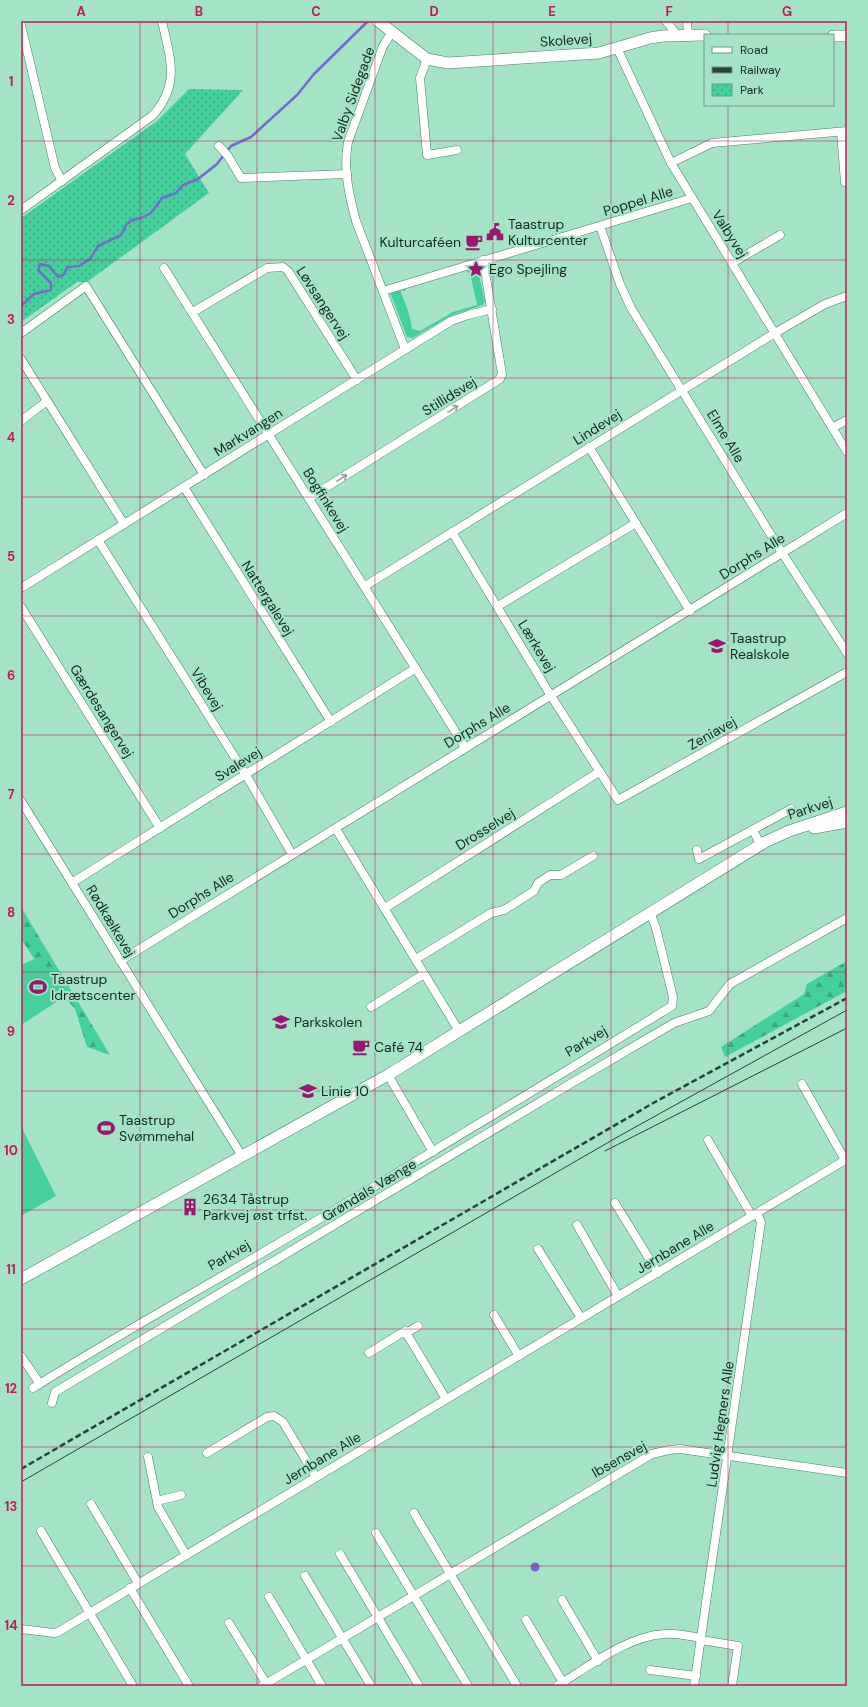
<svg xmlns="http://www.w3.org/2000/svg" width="868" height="1707" viewBox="0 0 868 1707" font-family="'DM Sans',sans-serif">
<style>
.grass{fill:#45cf9d}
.forest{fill:url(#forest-firs)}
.park{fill:url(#park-dots)}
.water{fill:url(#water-ripples)}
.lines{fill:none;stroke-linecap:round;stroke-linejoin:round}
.stream{stroke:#746ccc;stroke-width:2.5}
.street-casing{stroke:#458067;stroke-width:9}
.secondary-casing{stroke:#458067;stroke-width:12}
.street{stroke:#fff;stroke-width:8}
.secondary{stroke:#fff;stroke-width:11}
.tram{stroke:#254236;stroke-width:1}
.rail{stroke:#254236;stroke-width:2.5;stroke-dasharray:6 3;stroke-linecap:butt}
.oneway{stroke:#949f9a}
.grid{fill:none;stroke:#c2185b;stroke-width:1;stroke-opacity:0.55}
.labels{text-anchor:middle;stroke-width:4;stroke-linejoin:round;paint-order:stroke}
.street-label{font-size:14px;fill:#11291f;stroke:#a5e3c7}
.poi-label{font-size:14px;fill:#11291f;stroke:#a5e3c7;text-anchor:start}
.neatline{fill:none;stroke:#c2185b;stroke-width:1.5}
.grid-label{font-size:13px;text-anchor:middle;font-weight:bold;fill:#c2185b}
</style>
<defs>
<pattern id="forest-firs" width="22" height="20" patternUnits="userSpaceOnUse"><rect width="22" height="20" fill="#45cf9d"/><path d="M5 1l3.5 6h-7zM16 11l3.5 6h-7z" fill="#38a87f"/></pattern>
<pattern id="park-dots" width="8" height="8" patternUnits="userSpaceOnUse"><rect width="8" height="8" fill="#45cf9d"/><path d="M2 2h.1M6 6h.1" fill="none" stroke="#38a87f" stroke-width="1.8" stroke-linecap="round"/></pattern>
<pattern id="water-ripples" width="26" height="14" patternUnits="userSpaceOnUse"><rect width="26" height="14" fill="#746ccc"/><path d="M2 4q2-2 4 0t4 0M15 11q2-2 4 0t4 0" fill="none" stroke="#5e59a5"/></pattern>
</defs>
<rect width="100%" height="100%" fill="#a5e3c7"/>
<g class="grass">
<path d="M 477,267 L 485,301 L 483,305 L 452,315 L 413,338 L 407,337 L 390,292 L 406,288 L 405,291 L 401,290 L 401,293 C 405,302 411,318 412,329 L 420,331 L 453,312 L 477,305 L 470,273 L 466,271 Z"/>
<polygon points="34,959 64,997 21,1025 21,965"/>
<polygon points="21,1126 56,1196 21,1216"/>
</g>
<g class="forest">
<polygon points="21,907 110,1055 87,1047 75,1009 47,978 21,939"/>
<polygon points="847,961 847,991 725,1057 721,1047 804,994 807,984"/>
</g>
<polygon class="park" points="189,89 243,90 185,154 209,193 87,282 77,282 21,322 21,218 157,121"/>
<circle class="water" cx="535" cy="1567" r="4.5"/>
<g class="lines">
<polyline class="stream" points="21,306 34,294 51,290 51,283 38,270 40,264 49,266 58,277 63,275 68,267 79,266 90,259 98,246 121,235 126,225 132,220 141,218 151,213 162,198 176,193 183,185 198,179 217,164 231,146 251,137 297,95 314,74 367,22"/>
<g class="street-casing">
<g id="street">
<polyline points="666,21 677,35"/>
<polyline points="687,21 688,35"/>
<polyline points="21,25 55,168 62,181"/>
<path d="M 392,32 L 383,46 L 348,142 C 343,169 349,195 356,221 L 405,349"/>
<polyline points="617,48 671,163 847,452"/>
<polyline points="427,59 420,78 427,155 457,150"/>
<polyline points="841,132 845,182"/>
<polyline points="219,146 228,156 241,178 347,174"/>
<polyline points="671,163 712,143 847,131"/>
<path d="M 21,210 L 152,116 C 181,85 170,58 162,21"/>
<polyline points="600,226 620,284 631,308 779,548 847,653"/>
<polyline points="732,263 780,235"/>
<polyline points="164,268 465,747"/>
<polyline points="383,291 692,198"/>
<polyline points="193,312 267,268 283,267 288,271 357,380"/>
<polyline points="21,333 86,286 204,475"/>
<polyline points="21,359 124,524"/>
<polyline points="21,421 47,401"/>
<polyline points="832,428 847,420"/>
<polyline points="589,447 690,611"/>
<polyline points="184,487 331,722"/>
<polyline points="309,498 500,379 502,374 483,260"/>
<polyline points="452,532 551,696 618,800 847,672"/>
<polyline points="98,540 246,775 292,854"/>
<polyline points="365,586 775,333 825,304 847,296"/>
<polyline points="21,588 451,321 468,315 492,309"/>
<polyline points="498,606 636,523"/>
<polyline points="21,607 160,828"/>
<polyline points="21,801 242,1156"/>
<polyline points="336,829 459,1031"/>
<polyline points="753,830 761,846"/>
<polyline points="697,850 699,859 791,809"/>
<polyline points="73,882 416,668"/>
<polyline points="385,908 599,772"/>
<polyline points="416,959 491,913 504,910 534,891 538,883 550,875 561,875 593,856"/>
<polyline points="120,961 847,513"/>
<polyline points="371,1007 424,974"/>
<polyline points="388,1075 433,1152"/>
<polyline points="802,1084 845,1160"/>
<polyline points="708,1140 752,1216"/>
<polyline points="615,1203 658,1273"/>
<polyline points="577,1225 618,1296"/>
<polyline points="538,1249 581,1318"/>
<polyline points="494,1315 519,1356"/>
<polyline points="406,1333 418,1326"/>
<polyline points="369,1353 405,1331 446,1399"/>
<polyline points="21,1356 40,1384"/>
<path d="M 33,1388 C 119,1334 207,1286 294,1234 C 421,1159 547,1083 672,1006 L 673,997 L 656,928 L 650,912"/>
<polyline points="52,1403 55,1392 570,1084 674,1023 709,1011 730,984 847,918"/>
<polyline points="207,1453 267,1417 274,1416 283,1422 316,1477"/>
<polyline points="148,1457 158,1507 186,1555"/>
<polyline points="157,1501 181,1495"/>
<polyline points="91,1504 138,1583"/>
<polyline points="414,1513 517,1686"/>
<polyline points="41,1531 133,1686"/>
<polyline points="376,1533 468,1686"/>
<polyline points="340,1554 419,1686"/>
<polyline points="305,1576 371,1686"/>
<polyline points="130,1588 189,1686"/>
<polyline points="269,1597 322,1686"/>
<polyline points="562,1600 598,1661"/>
<polyline points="526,1620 565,1686"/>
<polyline points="229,1623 266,1683"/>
<polyline points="21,1629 54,1633 58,1632 847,1159"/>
<polyline points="701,1640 738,1646 732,1686"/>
<polyline points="650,1670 696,1676"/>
<polyline points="262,1686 652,1454 669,1450 680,1449 847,1473"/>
<path d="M 557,1686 C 588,1667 627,1636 664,1634 C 676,1633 689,1636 701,1638"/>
<polyline points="694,1686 761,1222 757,1213"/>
</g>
</g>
<g class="secondary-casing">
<g id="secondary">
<polyline points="378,21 427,59 448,63 599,53 650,38 663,36 705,35"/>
<polyline points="833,36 847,36"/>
<polyline points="814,828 847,822"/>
<polyline points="21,1279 388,1075 765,842 789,831 847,812"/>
</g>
</g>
<use href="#street" class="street"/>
<use href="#secondary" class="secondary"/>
<g class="tram">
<polyline points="605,1151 847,1028"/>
<polyline points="21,1482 621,1135 847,1010"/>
</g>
<polyline class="rail" points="21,1469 655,1102 847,998"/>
</g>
<defs><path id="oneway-shaft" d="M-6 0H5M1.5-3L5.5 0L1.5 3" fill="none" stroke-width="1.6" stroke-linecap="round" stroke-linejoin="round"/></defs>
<g class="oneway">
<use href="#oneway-shaft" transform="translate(453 409) rotate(-32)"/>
<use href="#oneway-shaft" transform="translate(342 478) rotate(-32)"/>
</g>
<path class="grid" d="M 140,21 L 140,1686M 257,21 L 257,1686M 375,21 L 375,1686M 493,21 L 493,1686M 611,21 L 611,1686M 728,21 L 728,35M 728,105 L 728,1686M 21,141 L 847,141M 21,260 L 847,260M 21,378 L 847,378M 21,497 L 847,497M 21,616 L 847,616M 21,735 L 847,735M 21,854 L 847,854M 21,972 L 847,972M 21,1091 L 847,1091M 21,1210 L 847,1210M 21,1329 L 847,1329M 21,1447 L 847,1447M 21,1566 L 847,1566"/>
<defs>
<g id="civic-bare" transform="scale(1.38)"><path d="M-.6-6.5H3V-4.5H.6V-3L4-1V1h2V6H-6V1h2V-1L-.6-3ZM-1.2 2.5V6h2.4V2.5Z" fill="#97186f" stroke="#a5e3c7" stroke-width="2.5" paint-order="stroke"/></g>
<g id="cafe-bare" transform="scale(1.38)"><path d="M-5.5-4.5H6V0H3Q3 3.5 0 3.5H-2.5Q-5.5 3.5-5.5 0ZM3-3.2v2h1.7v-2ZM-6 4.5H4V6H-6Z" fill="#97186f" stroke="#a5e3c7" stroke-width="2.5" paint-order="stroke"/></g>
<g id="sight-bare" transform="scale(1.38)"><path d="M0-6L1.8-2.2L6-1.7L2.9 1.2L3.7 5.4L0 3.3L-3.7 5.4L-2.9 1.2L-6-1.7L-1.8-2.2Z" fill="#97186f" stroke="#a5e3c7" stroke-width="2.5" paint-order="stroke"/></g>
<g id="school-bare" transform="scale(1.38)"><path d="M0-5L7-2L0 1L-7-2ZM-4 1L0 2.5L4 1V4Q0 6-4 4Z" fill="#97186f" stroke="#a5e3c7" stroke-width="2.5" paint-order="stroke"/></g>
<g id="stadium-bare" transform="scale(1.38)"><path d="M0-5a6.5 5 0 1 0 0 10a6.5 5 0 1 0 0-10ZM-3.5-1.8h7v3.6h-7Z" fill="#97186f" stroke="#a5e3c7" stroke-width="2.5" paint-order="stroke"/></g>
<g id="building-bare" transform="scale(1.38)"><path d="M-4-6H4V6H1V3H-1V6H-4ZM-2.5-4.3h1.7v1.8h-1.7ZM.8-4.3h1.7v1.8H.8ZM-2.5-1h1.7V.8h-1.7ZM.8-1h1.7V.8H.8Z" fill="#97186f" stroke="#a5e3c7" stroke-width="2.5" paint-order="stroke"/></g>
</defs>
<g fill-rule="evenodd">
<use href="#civic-bare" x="495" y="232"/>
<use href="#cafe-bare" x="474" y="242"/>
<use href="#sight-bare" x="476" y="269"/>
<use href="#school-bare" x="717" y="646"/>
<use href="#stadium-bare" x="38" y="987"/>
<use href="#school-bare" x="281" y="1022"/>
<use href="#cafe-bare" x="361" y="1047"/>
<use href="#school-bare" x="308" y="1091"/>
<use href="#stadium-bare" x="106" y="1128"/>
<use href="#building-bare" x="190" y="1207"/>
</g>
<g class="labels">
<g class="street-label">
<text transform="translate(566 40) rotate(-4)" y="5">Skolevej</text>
<text transform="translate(353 94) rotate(-70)" y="5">Valby Sidegade</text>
<text transform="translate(638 201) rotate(-17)" y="5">Poppel Alle</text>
<text transform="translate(730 234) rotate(58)" y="5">Valbyvej</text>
<text transform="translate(323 303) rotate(57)" y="5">Løvsangervej</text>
<text transform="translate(449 396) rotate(-32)" y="5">Stillidsvej</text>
<text transform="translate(597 427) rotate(-32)" y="5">Lindevej</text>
<text transform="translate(248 432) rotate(-32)" y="5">Markvangen</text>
<text transform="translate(726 436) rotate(59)" y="5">Elme Alle</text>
<text transform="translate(326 500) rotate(58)" y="5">Bogfinkevej</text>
<text transform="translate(752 556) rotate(-32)" y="5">Dorphs Alle</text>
<text transform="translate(268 598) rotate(58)" y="5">Nattergalevej</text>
<text transform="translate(537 646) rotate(59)" y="5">Lærkevej</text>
<text transform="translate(207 689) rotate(58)" y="5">Vibevej</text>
<text transform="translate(102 711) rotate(58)" y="5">Gærdesangervej</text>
<text transform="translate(477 725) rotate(-31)" y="5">Dorphs Alle</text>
<text transform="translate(712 733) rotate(-29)" y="5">Zeniavej</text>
<text transform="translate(238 764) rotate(-32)" y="5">Svalevej</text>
<text transform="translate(810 808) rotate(-18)" y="5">Parkvej</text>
<text transform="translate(485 829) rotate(-32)" y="5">Drosselvej</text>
<text transform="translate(201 895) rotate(-32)" y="5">Dorphs Alle</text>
<text transform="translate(111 921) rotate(59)" y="5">Rødkælkevej</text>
<text transform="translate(586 1041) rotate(-31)" y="5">Parkvej</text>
<text transform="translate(369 1190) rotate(-31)" y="5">Grøndals Vænge</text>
<text transform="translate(675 1247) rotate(-31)" y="5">Jernbane Alle</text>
<text transform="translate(229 1255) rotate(-30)" y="5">Parkvej</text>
<text transform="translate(720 1424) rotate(-82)" y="5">Ludvig Hegners Alle</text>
<text transform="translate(322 1458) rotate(-31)" y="5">Jernbane Alle</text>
<text transform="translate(619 1459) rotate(-29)" y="5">Ibsensvej</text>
</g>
<g class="poi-label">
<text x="508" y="229">Taastrup<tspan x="508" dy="16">Kulturcenter</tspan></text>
<text x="461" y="247" text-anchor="end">Kulturcaféen</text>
<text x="489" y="274">Ego Spejling</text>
<text x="730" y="643">Taastrup<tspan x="730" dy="16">Realskole</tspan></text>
<text x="51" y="984">Taastrup<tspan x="51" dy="16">Idrætscenter</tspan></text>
<text x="294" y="1027">Parkskolen</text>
<text x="374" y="1052">Café 74</text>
<text x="321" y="1096">Linie 10</text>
<text x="119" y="1125">Taastrup<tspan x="119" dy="16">Svømmehal</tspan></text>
<text x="203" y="1204">2634 Tåstrup<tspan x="203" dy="16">Parkvej øst trfst.</tspan></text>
</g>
</g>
<rect width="868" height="1707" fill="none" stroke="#a5e3c7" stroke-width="44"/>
<rect x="704" y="34" width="130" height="72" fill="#a5e3c7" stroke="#6a9984"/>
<rect x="712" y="47" width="20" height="6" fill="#ffffff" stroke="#6a9984"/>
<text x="740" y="54" font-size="12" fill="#11291f">Road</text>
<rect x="712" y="67" width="20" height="6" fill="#254236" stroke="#6a9984"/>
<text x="740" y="74" font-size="12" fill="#11291f">Railway</text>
<rect x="712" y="84" width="20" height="12" fill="url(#park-dots)" stroke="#6a9984"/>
<text x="740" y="94" font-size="12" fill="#11291f">Park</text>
<rect x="22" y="22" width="824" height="1663" class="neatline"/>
<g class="grid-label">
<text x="81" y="16">A</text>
<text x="199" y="16">B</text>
<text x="316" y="16">C</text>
<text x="434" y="16">D</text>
<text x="552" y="16">E</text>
<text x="669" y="16">F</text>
<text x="787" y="16">G</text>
<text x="11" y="86">1</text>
<text x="11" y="205">2</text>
<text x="11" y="324">3</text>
<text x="11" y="442">4</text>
<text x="11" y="561">5</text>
<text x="11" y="680">6</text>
<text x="11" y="799">7</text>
<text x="11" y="917">8</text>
<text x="11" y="1036">9</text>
<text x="11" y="1155">10</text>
<text x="11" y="1274">11</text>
<text x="11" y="1393">12</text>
<text x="11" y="1511">13</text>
<text x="11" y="1630">14</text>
</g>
</svg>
